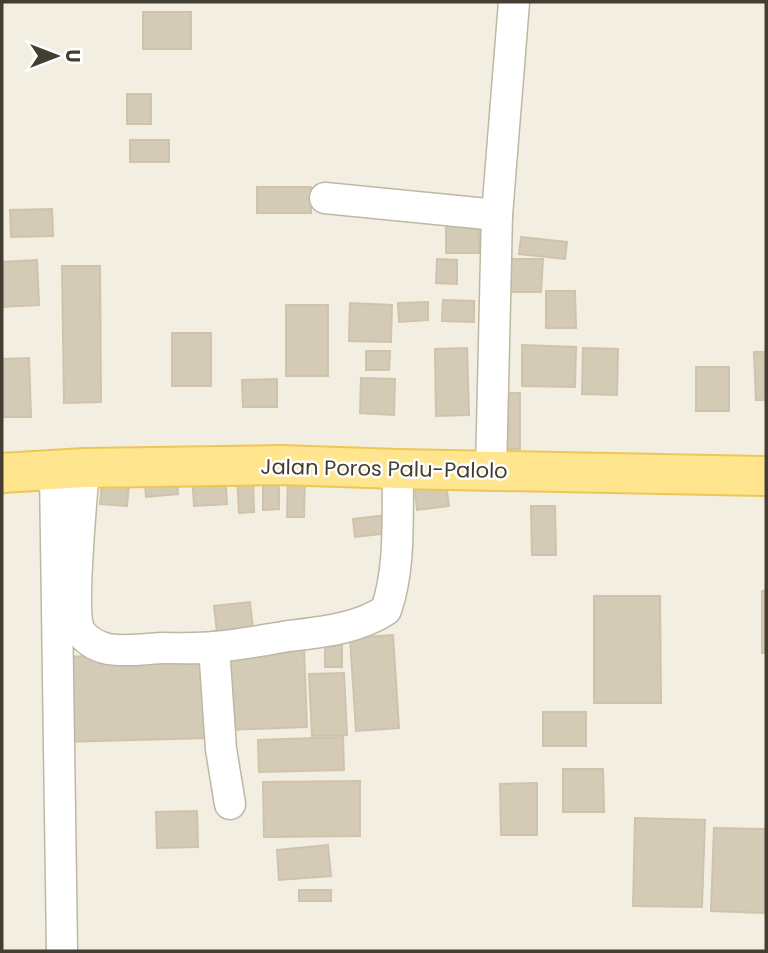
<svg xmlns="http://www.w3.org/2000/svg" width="768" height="953" viewBox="0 0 768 953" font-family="Poppins,sans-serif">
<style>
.building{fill:#d4cbb6;stroke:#d0c3a9;stroke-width:2}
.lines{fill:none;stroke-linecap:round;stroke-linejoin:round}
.minor-casing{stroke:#beb7a4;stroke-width:33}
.major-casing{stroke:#edc755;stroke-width:42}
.minor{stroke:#fff;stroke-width:30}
.major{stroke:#ffe58e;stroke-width:38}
.labels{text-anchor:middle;stroke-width:5;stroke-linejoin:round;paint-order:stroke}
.street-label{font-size:21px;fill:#443e32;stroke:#fff}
</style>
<rect width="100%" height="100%" fill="#f3eee2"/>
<g class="building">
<rect x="143" y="12" width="48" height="37"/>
<rect x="127" y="94" width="24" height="30"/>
<rect x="130" y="140" width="39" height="22"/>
<rect x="257" y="187" width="54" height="26"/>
<polygon points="52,209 53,236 11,237 10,210"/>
<rect x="446" y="223" width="33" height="30"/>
<polygon points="521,237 567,242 565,259 519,254"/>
<polygon points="437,259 457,260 457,284 436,283"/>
<polygon points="509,259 543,259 541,292 509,292"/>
<polygon points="37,260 39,305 2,307 2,262"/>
<polygon points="62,266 100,266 101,402 64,403"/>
<polygon points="546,291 575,291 576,328 546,328"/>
<polygon points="443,300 474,301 474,322 442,321"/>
<polygon points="428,302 428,320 399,322 398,303"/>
<polygon points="350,303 392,305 391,342 349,341"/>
<rect x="286" y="305" width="42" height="71"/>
<rect x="172" y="333" width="39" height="53"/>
<polygon points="522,345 576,347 575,387 522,386"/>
<polygon points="467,348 469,415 436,416 435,349"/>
<polygon points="583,348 618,349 617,395 582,394"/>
<polygon points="366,351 390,351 389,370 366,370"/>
<polygon points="754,352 766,352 766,400 756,400"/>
<polygon points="29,358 31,417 2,417 2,359"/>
<rect x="696" y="367" width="33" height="44"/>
<polygon points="361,378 395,379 394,415 360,413"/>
<polygon points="277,379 277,407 243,407 242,380"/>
<rect x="496" y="393" width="24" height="56"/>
<polygon points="176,467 178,494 146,497 144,469"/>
<polygon points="225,470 227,504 194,506 192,471"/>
<polygon points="288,471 305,472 304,517 287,517"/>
<polygon points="103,472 130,474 127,506 100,504"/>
<polygon points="253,475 254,512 239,513 237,476"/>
<polygon points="279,475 279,509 263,510 263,476"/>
<polygon points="445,478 449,506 417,510 414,482"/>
<polygon points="531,506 555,506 556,555 532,555"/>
<polygon points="387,515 389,533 355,537 353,519"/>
<rect x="762" y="591" width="4" height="62"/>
<polygon points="594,596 660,596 661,703 594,703"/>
<polygon points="250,602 253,628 217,633 214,606"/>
<rect x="325" y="632" width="17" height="35"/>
<polygon points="393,635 399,728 356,731 350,638"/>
<polygon points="304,648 307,727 223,730 220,651"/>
<polygon points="205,653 207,738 62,742 60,657"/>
<polygon points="344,673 347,735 312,736 309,674"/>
<rect x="543" y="712" width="43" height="34"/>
<polygon points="343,737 344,770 259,772 258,740"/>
<polygon points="563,769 603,769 604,812 563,812"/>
<polygon points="360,781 360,836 264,837 263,782"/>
<polygon points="537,783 537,835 501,835 500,784"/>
<polygon points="197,811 198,847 157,848 156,812"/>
<polygon points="635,818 705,820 702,907 633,906"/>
<polygon points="714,828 766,829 766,913 711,911"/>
<polygon points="328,845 331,876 279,880 277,850"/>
<rect x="299" y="890" width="32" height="11"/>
</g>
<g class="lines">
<g class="minor-casing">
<g id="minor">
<polyline points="325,198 497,215"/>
<path d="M 84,468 C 82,495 70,616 81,633 C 88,641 98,647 108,649 C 126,652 144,649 161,648 C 179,648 197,649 215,647 C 240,645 264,640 289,636 C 322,632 357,629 386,610 C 401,568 397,514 398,469"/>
<polyline points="55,470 62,951"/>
<polyline points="491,471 497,215 514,2"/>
<polyline points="214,647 221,749 230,804"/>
</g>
</g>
<g class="major-casing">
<polyline id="major" points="2,473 84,468 281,465 398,469 766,476"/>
</g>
<use href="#minor" class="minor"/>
<use href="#major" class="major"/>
</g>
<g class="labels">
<g class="street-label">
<text transform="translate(384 469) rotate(1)" y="7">Jalan Poros Palu-Palolo</text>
</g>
</g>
<rect width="768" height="953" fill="none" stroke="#443e32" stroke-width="7"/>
<g transform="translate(56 56) rotate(90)" stroke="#ffffff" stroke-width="5" paint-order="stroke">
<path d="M0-5L12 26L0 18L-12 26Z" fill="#443e32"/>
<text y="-10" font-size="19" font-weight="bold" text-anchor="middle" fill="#443e32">U</text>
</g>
</svg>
